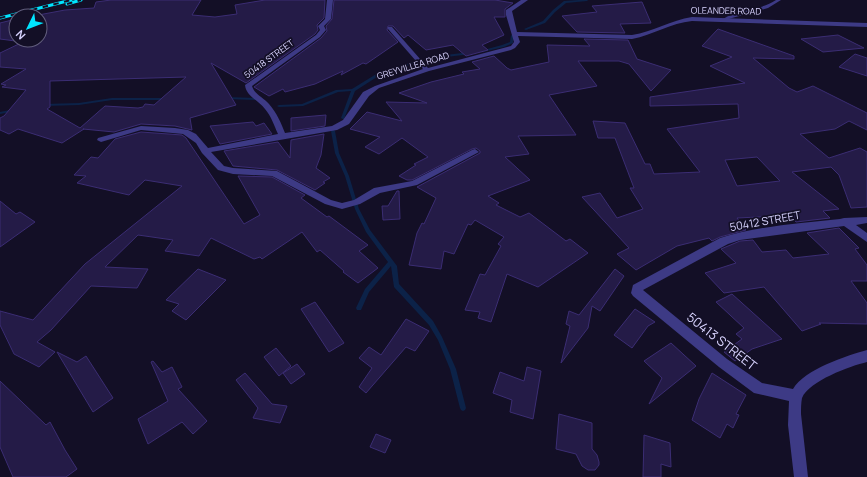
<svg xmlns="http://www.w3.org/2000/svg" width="867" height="477" viewBox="0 0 867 477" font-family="Manrope,sans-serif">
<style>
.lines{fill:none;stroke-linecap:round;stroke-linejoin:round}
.stream{fill:#0c2248;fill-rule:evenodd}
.building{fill:#241b47;stroke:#3b2d73;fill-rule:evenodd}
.service{fill:#3d3a85;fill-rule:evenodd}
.minor{fill:#3d3a85;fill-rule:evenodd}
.rail-casing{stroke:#00e5ff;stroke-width:3}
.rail{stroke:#130f26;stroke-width:2;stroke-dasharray:5.5;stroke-linecap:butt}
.labels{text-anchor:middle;stroke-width:3.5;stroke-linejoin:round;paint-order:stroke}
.far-street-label{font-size:9px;fill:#d9d4ff;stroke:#130f26}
.street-label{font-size:11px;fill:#d9d4ff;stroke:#130f26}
.near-street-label{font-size:13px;fill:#d9d4ff;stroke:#130f26}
</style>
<rect width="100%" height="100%" fill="#130f26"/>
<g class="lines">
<g class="stream">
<polygon points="578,0 588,0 587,1 566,3 555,12 545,23 526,30 524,29 543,21 553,10 564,1"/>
<polygon points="511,35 514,36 513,43 504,47 482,52 480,51 502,45 510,42"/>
<polygon points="471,52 472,52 472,54 428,59 426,58 428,57"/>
<polygon points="413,62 416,63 380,75 355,91 344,119 343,119 341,118 351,91 338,92 303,106 279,107 277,106 279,105 302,104 336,90 352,89 378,73"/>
<polygon points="225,97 257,98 259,99 257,100 226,99 224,98"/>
<polygon points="112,98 168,98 170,99 168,100 112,100 79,105 44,106 42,105 44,104 79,103"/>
<polygon points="15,109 17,110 16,111 0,114 0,112"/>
<polygon points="332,130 334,130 335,131 339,153 349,176 359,209 370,230 397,266 399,284 433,321 442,337 456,369 466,408 465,410 463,411 461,410 460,408 450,369 438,340 429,325 394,287 391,266 369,292 361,310 357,310 356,308 365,289 388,262 366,232 355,209 345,176 335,153 331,131"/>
</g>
</g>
<g class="building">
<path d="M 111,0 L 201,0 L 192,15 L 215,17 L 237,14 L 235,5 L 265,0 L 325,0 L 324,18 L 317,25 L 318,30 L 315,34 L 246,83 L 211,63 L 236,105 L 190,118 L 192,130 L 175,126 L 141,124 L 114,132 L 83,129 L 84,129 L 62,143 L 18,129 L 9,134 L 0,130 L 0,118 L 4,116 L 26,90 L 2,87 L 6,85 L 1,84 L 26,69 L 0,67 L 0,53 L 23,42 L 0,39 L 0,23 L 16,19 L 16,40 L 40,40 L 40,16 L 33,16 L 65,10 L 94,8 L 96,2 ZM 186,77 L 154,105 L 145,104 L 143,107 L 138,108 L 105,106 L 80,128 L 47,109 L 50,107 L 50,81 Z"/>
<polygon points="334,0 495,0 513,3 505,9 505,17 494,17 504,35 482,45 488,50 466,56 453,45 426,50 408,35 404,38 393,26 388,26 387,30 398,42 366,64 363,63 341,75 343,71 315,84 285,92 283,89 269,96 254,87 321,38 327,31 326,26 332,19"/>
<polygon points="642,2 651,23 620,24 625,33 577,32 562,16 597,12 592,6"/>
<path d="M 718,29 L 794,56 L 794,59 L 753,58 L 789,88 L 797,92 L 813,86 L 867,113 L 867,130 L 849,121 L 835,129 L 800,134 L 829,158 L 860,148 L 867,152 L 867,207 L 851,208 L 839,175 L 831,167 L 792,172 L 839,209 L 823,211 L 830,218 L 796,222 L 791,217 L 781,218 L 780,216 L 737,218 L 746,230 L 720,237 L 712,241 L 709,238 L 677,246 L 636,270 L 617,254 L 629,248 L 582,197 L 600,193 L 617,218 L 643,209 L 630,188 L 634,188 L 615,138 L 598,138 L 593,121 L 625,123 L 645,164 L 650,164 L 654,174 L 700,172 L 667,129 L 739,118 L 738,104 L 650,106 L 650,97 L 745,83 L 710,66 L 732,57 L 702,46 ZM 757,157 L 780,181 L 737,186 L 725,160 Z"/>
<polygon points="838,35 864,48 823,52 801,39"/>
<polygon points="584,39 628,40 637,59 671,70 651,91 629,64 619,61 578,61 597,86 549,95 576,135 518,136 529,154 505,157 530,180 488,196 499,203 496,205 520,217 529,213 566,241 570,239 588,253 538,287 507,274 491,322 478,318 480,312 465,310 480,274 485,275 501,246 498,244 504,237 475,220 471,225 468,224 454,254 444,251 441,269 409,265 417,233 422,223 424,224 436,198 417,187 480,153 480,151 476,148 472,149 412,180 407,180 399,176 416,165 414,164 428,157 402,138 379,154 365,147 380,137 350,129 367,112 402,121 386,102 427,103 399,93 431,82 464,74 462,72 480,69 472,62 494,56 507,68 511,70 549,62 547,45 590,46"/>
<polygon points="855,54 867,58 867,76 839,67"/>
<polygon points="326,115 325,126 291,131 291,118"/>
<polygon points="253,122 256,126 264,123 272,134 220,144 210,126"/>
<polygon points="141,132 182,135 186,138 244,224 260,215 238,176 272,177 305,195 301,198 327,217 329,216 368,245 359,251 378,268 358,283 343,272 344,271 320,250 317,252 302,232 262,259 260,257 254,259 211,238 199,256 165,251 173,240 138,235 105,267 148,269 137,288 91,286 51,330 37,342 55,352 39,367 14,354 0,325 0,311 33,320 85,264 182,186 145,180 129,195 77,183 86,176 74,175 91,157 98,158 115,139"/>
<polygon points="324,134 321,155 316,168 330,178 323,182 325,183 315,190 277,170 233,166 224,151 278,142 290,158 291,140"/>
<polygon points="397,191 399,191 400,219 383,220 382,206 388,206"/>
<polygon points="0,201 16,214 20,212 35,222 0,247"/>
<polygon points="839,228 859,248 855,249 867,265 867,281 851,281 867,303 867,324 819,323 821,324 802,331 764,287 724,293 705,273 736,263 721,249 740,241 753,240 762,252 786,250 793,258 829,254 807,233"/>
<polygon points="198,269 226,280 186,320 172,311 179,304 166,300"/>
<polygon points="615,269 624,276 600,311 592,306 588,328 561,363 570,326 566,324 569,311 579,315"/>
<polygon points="732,294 782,339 752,349 735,361 724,352 742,339 736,334 744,328 716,302"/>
<polygon points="315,302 344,343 329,352 301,309"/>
<polygon points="635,309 655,322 648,326 632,348 614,335"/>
<polygon points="406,319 429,331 415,351 406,347 366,393 359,387 372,368 359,358 369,347 381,355"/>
<polygon points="671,343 696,366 649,404 662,378 644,361"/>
<polygon points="276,348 291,366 279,376 264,357"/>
<polygon points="57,352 77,362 86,356 113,398 93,412"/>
<polygon points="153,361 162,372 172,367 182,387 178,389 207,421 193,434 182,422 148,444 138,419 168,401 151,362"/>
<polygon points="297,364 305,374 291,384 283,373"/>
<polygon points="527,367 541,371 533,419 510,412 512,400 493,393 500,372 524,381"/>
<polygon points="245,373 272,404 287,406 280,423 253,418 258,408 236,380"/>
<polygon points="712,373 746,395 736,414 739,415 733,428 727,424 720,438 692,420 699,399"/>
<polygon points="0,381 46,425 50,422 65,450 77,469 66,477 13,477 0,447"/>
<polygon points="559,414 592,423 592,449 597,455 599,462 599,465 595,470 588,470 582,466 576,454 556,449"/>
<polygon points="376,434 391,440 385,453 370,447"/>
<polygon points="644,435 670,443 671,467 661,464 661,477 643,477"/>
</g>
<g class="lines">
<path class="service" d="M 776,0 L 781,0 L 768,8 L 725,20 L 723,19 C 738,9 760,11 776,0 Z"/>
<g class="minor">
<path d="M 327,0 L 333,0 L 331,19 L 324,26 L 326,30 L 320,37 L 252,86 C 254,94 264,98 269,104 C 277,113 281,123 285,133 L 332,126 L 343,120 L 363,92 L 375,86 L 423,69 L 388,29 L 388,27 L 392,27 L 428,68 L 511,46 L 514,42 L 506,15 L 506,10 L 521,0 L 528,0 L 512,11 L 517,32 L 632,35 C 653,32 671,20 692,17 L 867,23 L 867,27 L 692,21 C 671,23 653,35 632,39 L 518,36 L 520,42 L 515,48 L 511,50 L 429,71 L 379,88 L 369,96 L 349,124 L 337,130 L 211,152 L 224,166 L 233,168 L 277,171 L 331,200 L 342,203 L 354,200 L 374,188 L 412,181 L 472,150 L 475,149 L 479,152 L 417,185 L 380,193 L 360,204 L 342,209 L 325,204 L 272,176 L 233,174 L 218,170 L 202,153 L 196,143 L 183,134 L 141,130 L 101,142 L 97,140 L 98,138 L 141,126 L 175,128 L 188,130 L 196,134 L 208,148 L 278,134 C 274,125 271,116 265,109 C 258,100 246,96 245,85 L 316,35 L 320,30 L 318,26 L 325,19 Z"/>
<path d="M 867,217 L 867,223 L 856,225 L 867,233 L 867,242 L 844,226 L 740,240 L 728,244 L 643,290 L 727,359 L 762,383 L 793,389 C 805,369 846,356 867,350 L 867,362 C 850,366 809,381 802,398 C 801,403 801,409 801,414 L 808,477 L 794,477 L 788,425 L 789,401 L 754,393 L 719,367 L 633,296 L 631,293 L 633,285 L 720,238 C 759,226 800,223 840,219 L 844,218 Z"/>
</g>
<g class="rail-casing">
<g id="rail">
<polyline points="67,4 81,0"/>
<polyline points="0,18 71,0"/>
</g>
</g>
<use href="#rail" class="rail"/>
</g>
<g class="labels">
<g class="far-street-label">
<text transform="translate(726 11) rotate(1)" y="3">OLEANDER ROAD</text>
<text transform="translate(269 59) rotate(-36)" y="3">50418 STREET</text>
<text transform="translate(413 66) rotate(-17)" y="3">GREYVILLEA ROAD</text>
</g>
<g class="street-label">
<text transform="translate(765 221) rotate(-10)" y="4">50412 STREET</text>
</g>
<g class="near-street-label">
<text transform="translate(722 341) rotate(38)" y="5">50413 STREET</text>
</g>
</g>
<g transform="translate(28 28) rotate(227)"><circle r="19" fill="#130f26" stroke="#625e7d"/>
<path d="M0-3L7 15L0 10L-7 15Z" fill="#00e5ff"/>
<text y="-6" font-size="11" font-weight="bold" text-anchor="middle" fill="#d9d4ff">N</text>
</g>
</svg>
